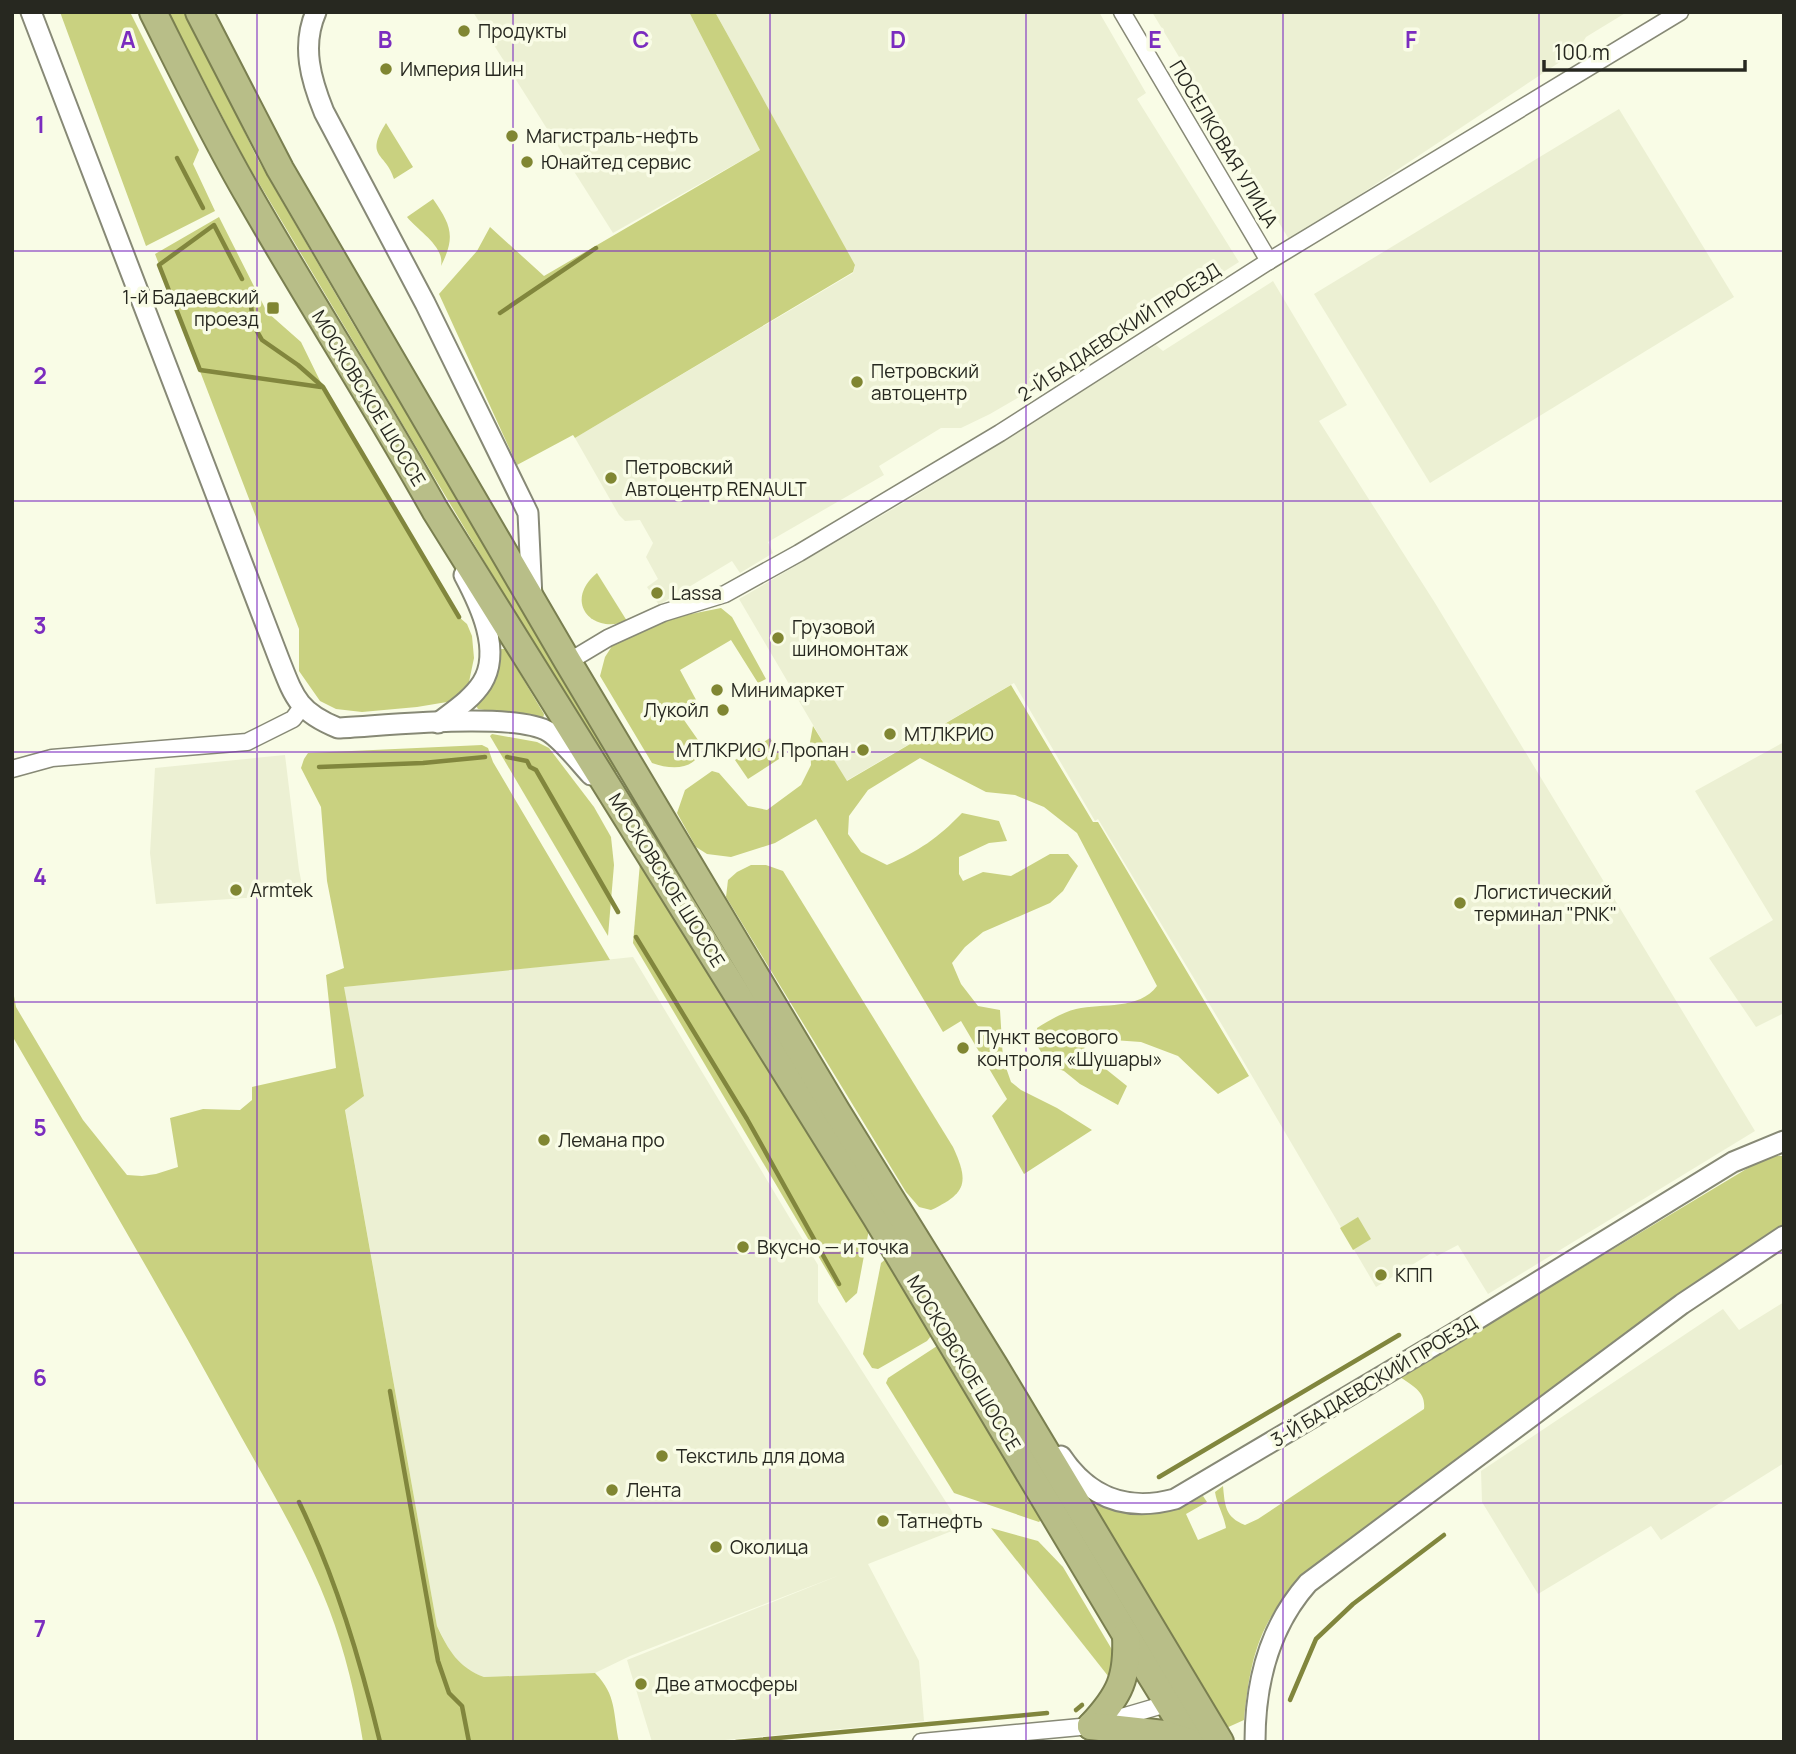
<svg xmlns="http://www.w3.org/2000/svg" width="1796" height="1754" viewBox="0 0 1796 1754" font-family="Manrope,sans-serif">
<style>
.built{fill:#ecf0d3}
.green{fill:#c9d180}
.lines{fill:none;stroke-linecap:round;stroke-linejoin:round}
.stream{stroke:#81863d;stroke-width:4.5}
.minor-casing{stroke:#878976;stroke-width:19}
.tertiary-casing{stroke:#878976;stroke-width:23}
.trunk-casing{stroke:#7a7f50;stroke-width:30}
.minor{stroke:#fff;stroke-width:16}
.tertiary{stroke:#fff;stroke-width:19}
.trunk{stroke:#b8be88;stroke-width:26}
.grid{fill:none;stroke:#7b2cbf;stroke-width:2;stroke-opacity:0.55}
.poi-dot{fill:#808632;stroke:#f9fce6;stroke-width:2.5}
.labels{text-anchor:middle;stroke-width:7;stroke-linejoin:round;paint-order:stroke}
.poi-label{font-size:19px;fill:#272820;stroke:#f9fce6;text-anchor:start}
.street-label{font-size:19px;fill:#272820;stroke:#f9fce6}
.grid-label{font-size:23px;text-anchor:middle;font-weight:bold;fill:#7b2cbf;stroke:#f9fce6;stroke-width:7;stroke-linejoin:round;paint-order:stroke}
</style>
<rect width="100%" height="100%" fill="#f9fce6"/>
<g class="built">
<polygon points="473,12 689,12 760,150 613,233"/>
<polygon points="715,12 1099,12 1146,93 1137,99 1239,262 1100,350 990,414 961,428 941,428 879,466 884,475 768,542 773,553 740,573 732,561 659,605 647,587 658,579 646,557 653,543 640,520 625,521 619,515 575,438 853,273 855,266"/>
<polygon points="1152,12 1627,12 1586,37 1578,50 1290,241"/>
<polygon points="1619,109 1734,297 1430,483 1314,294"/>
<polygon points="1273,281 1347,405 1319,421 1435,603 1755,1131 1488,1294 1458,1245 1437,1256 1433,1252 1376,1287 1222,1025 1098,819 1095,821 1014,683 846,781 739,599 910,499 1156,345 1163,351"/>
<polygon points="1784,742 1784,1013 1756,1027 1709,958 1773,920 1695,791"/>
<polygon points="285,755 299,870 304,894 156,904 150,853 155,768"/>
<polygon points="633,957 818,1265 818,1302 962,1527 868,1564 919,1661 924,1721 704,1742 652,1742 627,1660 840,1575 630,1656 595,1673 484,1677 471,1672 459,1663 448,1648 437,1626 345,1109 364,1095 343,987"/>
<polygon points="1784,1302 1784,1463 1661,1540 1651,1526 1538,1594 1482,1502 1481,1471 1723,1309 1739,1330"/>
</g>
<g class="green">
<polygon points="60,12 130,12 199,150 193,164 215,211 146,246"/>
<polygon points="168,12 186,12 257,158 350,319 621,770 614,773 542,658 244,158"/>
<polygon points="689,12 715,12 855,265 853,272 575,438 573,435 517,465 439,294 477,251 490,227 544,276 760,150"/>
<path d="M 386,123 L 413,167 L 394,179 C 386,152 364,158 386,123 Z"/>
<path d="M 433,199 C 451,225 456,236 441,266 C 445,246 418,231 407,217 Z"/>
<polygon points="219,217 267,312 301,342 323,387 459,617 467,624 472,636 474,658 469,682 453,701 417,707 362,712 336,709 320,701 299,671 299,629 155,254"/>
<path d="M 597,573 L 627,621 C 591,635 563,601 597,573 Z"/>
<path d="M 721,608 L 732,617 L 766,679 L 758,683 L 731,640 L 680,670 L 701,709 L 684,720 L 703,747 C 695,771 672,770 652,763 L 600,676 L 605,657 L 614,643 L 666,619 Z"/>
<polygon points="498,649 505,649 544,714 543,719 478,709 475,704"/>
<path d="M 1011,685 L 1093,822 L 1098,822 L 1249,1076 L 1218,1094 L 1178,1056 L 1141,1042 L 1085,1038 L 1084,1056 L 1107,1070 L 1127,1086 L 1118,1105 L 1080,1084 L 1064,1071 L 1050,1066 L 1038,1047 L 1037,1028 C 1048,1021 1063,1012 1076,1009 C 1103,1003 1139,1010 1157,986 L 1077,833 L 1044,807 L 1015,795 L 986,792 L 920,758 L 868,790 L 849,816 L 848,834 L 861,852 L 887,865 C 919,851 938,838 962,813 L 999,821 L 1007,841 L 989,843 L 959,857 L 959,874 L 963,881 L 983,872 L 1011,876 L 1050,854 L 1068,854 L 1078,866 L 1063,891 L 1050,903 L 983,932 L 965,947 L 952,963 L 961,984 L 978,1006 L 1000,1010 L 1003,1059 L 1011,1082 L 1021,1090 L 1057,1108 L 1092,1130 L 1024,1174 L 992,1116 L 1007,1099 L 961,1021 L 943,1032 L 816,819 L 775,843 L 731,857 L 707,854 L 696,847 L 677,813 L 685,790 L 712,771 L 719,773 L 748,806 L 767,810 L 801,785 L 811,765 L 810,742 L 813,726 L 847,781 Z"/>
<polygon points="492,734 537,742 549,748 594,807 611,837 614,865 608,936 490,736"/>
<polygon points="770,738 782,757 748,779 735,760"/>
<path d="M 482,745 L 488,748 L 493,762 L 610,960 L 344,987 L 364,1096 L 345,1110 L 437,1626 C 448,1650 459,1668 484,1677 L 595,1673 C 617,1695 613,1714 619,1742 L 363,1742 C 356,1697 345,1651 329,1609 C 303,1540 262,1476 227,1411 C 159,1286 86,1163 14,1039 L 12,1040 L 12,985 L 16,1007 L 83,1120 L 127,1175 L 142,1176 L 156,1174 L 178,1167 L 170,1118 L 203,1109 L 240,1110 L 252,1100 L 252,1087 L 336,1068 L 326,975 L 344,968 L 327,881 L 321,807 L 301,768 L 304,759 L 308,753 Z"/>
<polygon points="640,863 870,1224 857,1293 846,1303 633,943"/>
<path d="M 751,865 L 766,865 L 783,871 L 953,1147 C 969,1182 967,1193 931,1210 L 919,1207 L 906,1192 L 726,897 L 728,880 L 737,872 Z"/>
<path d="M 1768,1156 L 1784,1156 L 1784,1226 L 1680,1294 L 1301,1579 C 1258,1622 1250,1661 1244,1720 L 1224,1729 L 1084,1496 L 1087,1494 C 1137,1517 1153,1522 1203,1496 L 1207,1502 L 1186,1514 L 1198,1540 L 1226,1528 C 1224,1515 1217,1505 1215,1492 L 1223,1486 C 1225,1506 1225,1517 1245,1525 L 1258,1519 L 1424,1409 C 1426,1392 1413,1386 1400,1377 Z"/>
<polygon points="1358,1217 1371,1239 1353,1250 1340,1228"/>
<polygon points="887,1258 929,1323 931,1336 927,1341 878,1369 872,1368 863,1354 881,1263"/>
<polygon points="937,1346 948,1347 1044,1517 1039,1522 954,1493 886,1383 888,1378"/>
<polygon points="991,1528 1038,1541 1063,1567 1114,1653 1112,1681"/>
</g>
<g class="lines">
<g class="stream">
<polyline points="177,158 203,208"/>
<polyline points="242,279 214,225 159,265 200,370 321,387"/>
<polyline points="250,300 254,326 262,340 298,365 323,387 459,617"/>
<polyline points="500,313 596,248"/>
<polyline points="507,757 527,761 530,767 536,770 618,912"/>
<polyline points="319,767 423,763 485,757"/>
<polyline points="636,937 747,1119 839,1284"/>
<polyline points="390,1391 438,1661 449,1693 462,1706 469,1742"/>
<polyline points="1159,1477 1399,1335"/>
<path d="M 299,1502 C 336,1579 360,1659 380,1742"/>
<polyline points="1290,1700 1316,1639 1353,1604 1444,1535"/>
<polyline points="1076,1710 1082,1705"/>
<polyline points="736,1742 1047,1713"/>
</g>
<g class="minor-casing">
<g id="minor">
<polyline points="1122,12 1269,261"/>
<polyline points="568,662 608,638 663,613 725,594 799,553 1000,433 1269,261 1680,12"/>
<polyline points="12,769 52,758 247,742 293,719 302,707"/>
<polyline points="921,1742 1091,1726 1173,1702"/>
</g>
</g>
<g class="tertiary-casing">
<g id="tertiary">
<path d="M 31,12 L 279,659 C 294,697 298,712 338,728 C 381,726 516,711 549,732 C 564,742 578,761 591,775"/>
<path d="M 316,12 C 301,46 311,80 324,112 L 425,303 L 528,513 L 532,598"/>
<path d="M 438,723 C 453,711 471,700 482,683 C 502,651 480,605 464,575"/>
<path d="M 1061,1456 C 1089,1498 1127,1512 1175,1499 L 1453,1334 L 1733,1162 L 1784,1141"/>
<path d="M 1255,1742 C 1255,1684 1269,1627 1308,1583 L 1682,1304 L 1784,1236"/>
</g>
</g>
<g class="trunk-casing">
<g id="trunk">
<path d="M 153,12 C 184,74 214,136 249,196 C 309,301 376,404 435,510 L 876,1217 L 1126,1635 L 1192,1742"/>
<polyline points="199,12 280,169 568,662 837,1112 995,1367 1220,1742"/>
<path d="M 1091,1726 C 1120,1695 1128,1678 1126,1635"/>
<polyline points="1091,1726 1164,1734 1189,1742"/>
</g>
</g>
<use href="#minor" class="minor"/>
<use href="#tertiary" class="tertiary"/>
<use href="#trunk" class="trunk"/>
</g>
<path class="grid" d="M 257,12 L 257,1742M 513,12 L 513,1742M 770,12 L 770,1742M 1026,12 L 1026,1742M 1283,12 L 1283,1742M 1539,12 L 1539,1742M 12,251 L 1784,251M 12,501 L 1784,501M 12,752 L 1784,752M 12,1002 L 1784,1002M 12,1253 L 1784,1253M 12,1503 L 1784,1503"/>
<g class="poi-dot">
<circle cx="464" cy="31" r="7"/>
<circle cx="386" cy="69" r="7"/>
<circle cx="512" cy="136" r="7"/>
<circle cx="527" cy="162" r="7"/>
<rect x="266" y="301" width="14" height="14" rx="3.5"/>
<circle cx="857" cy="382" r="7"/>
<circle cx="611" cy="478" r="7"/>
<circle cx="657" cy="593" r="7"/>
<circle cx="778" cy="638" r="7"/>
<circle cx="717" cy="690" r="7"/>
<circle cx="723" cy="710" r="7"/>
<circle cx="890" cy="734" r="7"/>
<circle cx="863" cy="750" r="7"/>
<circle cx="236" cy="890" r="7"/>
<circle cx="1460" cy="903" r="7"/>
<circle cx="963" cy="1048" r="7"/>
<circle cx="544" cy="1140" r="7"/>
<circle cx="743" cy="1247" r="7"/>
<circle cx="1381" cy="1275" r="7"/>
<circle cx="662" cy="1456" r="7"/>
<circle cx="612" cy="1490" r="7"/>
<circle cx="883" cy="1521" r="7"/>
<circle cx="716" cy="1547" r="7"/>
<circle cx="641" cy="1684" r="7"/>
</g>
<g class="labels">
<g class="poi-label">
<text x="478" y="38">Продукты</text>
<text x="400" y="76">Империя Шин</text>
<text x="526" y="143">Магистраль-нефть</text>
<text x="541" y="169">Юнайтед сервис</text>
<text x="259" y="304" text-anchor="end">1-й Бадаевский<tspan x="259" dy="22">проезд</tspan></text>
<text x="871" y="378">Петровский<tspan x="871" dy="22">автоцентр</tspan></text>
<text x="625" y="474">Петровский<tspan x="625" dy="22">Автоцентр RENAULT</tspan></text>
<text x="671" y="600">Lassa</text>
<text x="792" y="634">Грузовой<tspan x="792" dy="22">шиномонтаж</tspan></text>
<text x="731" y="697">Минимаркет</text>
<text x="709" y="717" text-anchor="end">Лукойл</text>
<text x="904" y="741">МТЛКРИО</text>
<text x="849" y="757" text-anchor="end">МТЛКРИО / Пропан</text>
<text x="250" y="897">Armtek</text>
<text x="1474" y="899">Логистический<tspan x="1474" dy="22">терминал "PNK"</tspan></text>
<text x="977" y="1044">Пункт весового<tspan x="977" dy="22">контроля «Шушары»</tspan></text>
<text x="558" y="1147">Лемана про</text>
<text x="757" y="1254">Вкусно — и точка</text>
<text x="1395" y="1282">КПП</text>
<text x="676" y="1463">Текстиль для дома</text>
<text x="626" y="1497">Лента</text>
<text x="897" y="1528">Татнефть</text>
<text x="730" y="1554">Околица</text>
<text x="655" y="1691">Две атмосферы</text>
</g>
<g class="street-label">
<text transform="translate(1224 144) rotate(59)" y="7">ПОСЕЛКОВАЯ УЛИЦА</text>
<text transform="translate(1119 332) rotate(-33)" y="7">2-Й БАДАЕВСКИЙ ПРОЕЗД</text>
<text transform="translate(369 398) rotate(59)" y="7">МОСКОВСКОЕ ШОССЕ</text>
<text transform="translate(667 880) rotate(58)" y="7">МОСКОВСКОЕ ШОССЕ</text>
<text transform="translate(964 1363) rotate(59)" y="7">МОСКОВСКОЕ ШОССЕ</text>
<text transform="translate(1374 1381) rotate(-31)" y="7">3-Й БАДАЕВСКИЙ ПРОЕЗД</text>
</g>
</g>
<g class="grid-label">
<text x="128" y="48">A</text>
<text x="385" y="48">B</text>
<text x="641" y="48">C</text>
<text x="898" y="48">D</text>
<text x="1155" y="48">E</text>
<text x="1411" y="48">F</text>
<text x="40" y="133">1</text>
<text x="40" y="384">2</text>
<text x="40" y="634">3</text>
<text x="40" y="885">4</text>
<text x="40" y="1136">5</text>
<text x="40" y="1386">6</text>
<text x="40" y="1637">7</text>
</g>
<rect width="1796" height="1754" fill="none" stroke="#272820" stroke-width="28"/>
<path d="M1544 60v10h201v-10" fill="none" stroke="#272820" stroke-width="3.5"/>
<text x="1554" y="60" font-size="21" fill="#272820" stroke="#f9fce6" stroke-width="5" paint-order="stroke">100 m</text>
</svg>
